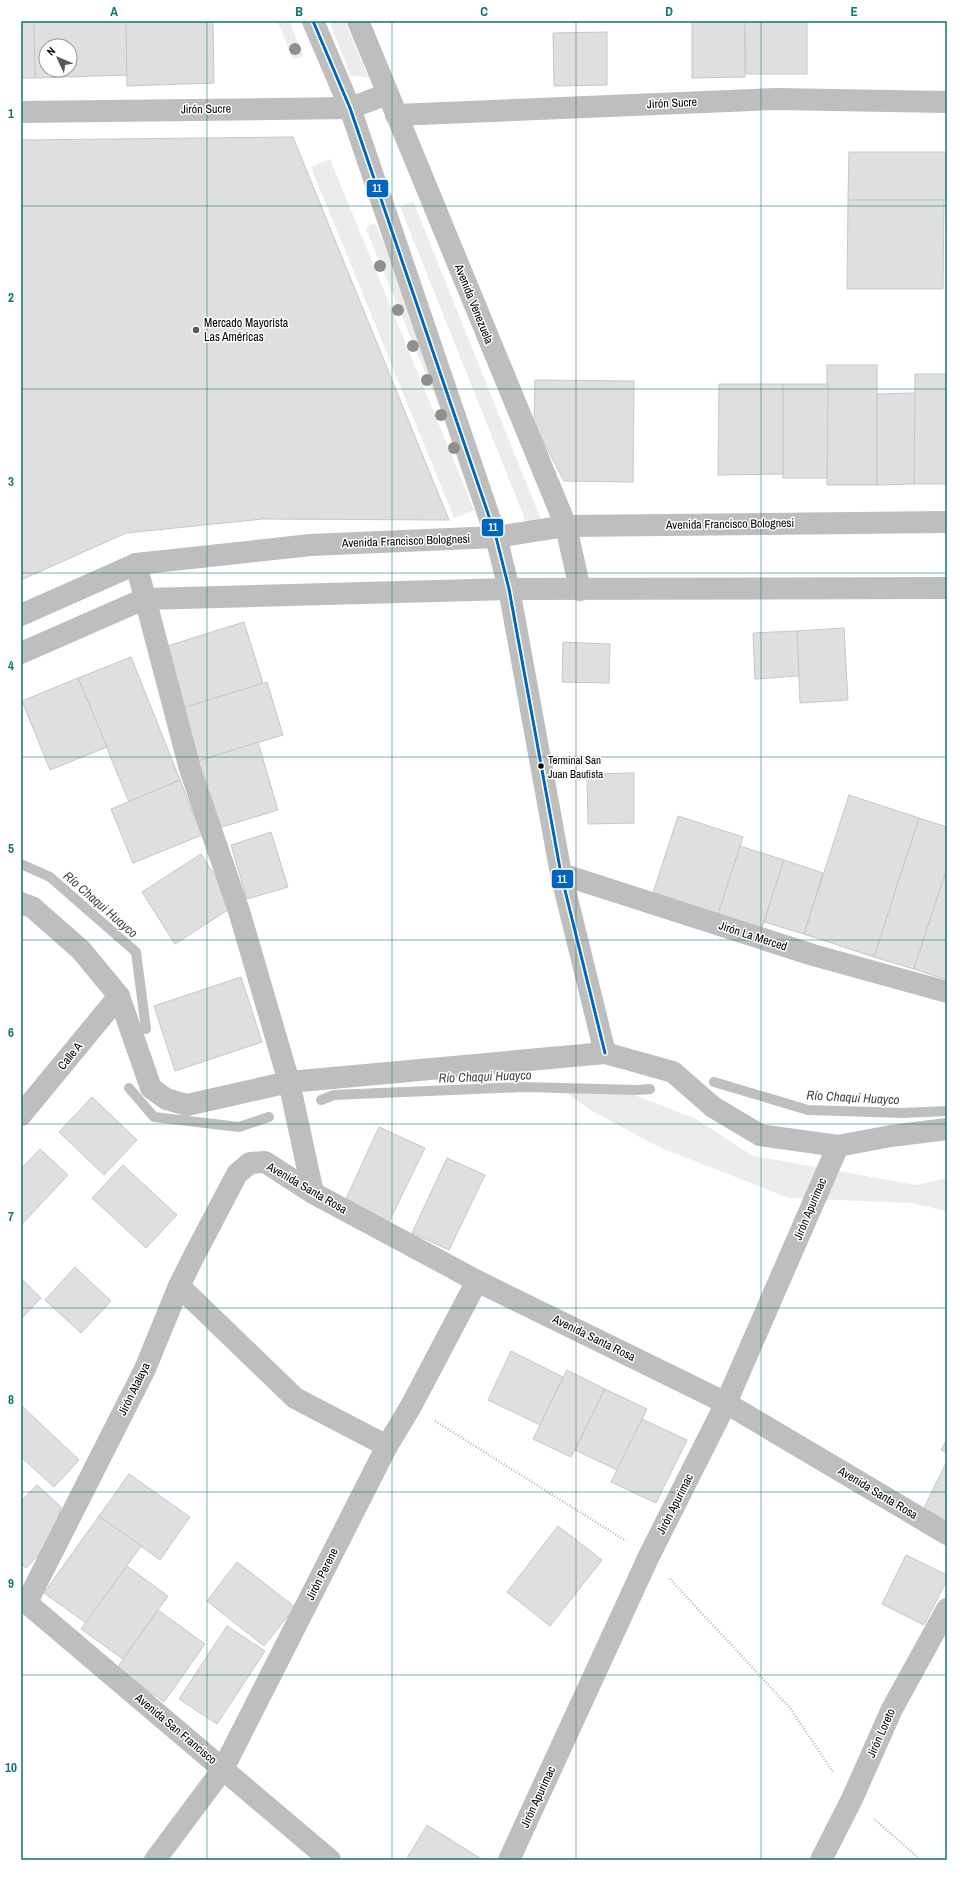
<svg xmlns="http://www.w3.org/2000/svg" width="968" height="1881" viewBox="0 0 968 1881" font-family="'Archivo Narrow',sans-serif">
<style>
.green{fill:#ececec}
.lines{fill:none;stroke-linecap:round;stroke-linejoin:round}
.stream{stroke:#bfbfbf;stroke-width:10}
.building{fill:#dfdfdf;stroke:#c7c7c7;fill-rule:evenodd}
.path{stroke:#b9b9b9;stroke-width:2.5;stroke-dasharray:1 2;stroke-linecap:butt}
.street{stroke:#bebebe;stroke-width:22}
.bus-1-casing{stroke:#fff;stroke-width:6}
.bus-1{stroke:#0065bd;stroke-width:3}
.tree{fill:#8f8f8f}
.grid{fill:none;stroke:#0f766e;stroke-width:1;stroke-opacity:0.55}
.poi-dot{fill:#595959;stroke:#fff;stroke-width:1.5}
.bus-dot{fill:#000;stroke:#fff;stroke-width:1.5}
.labels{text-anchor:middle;stroke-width:3;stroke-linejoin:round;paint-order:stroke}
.bus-label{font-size:11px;fill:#000;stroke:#fff;text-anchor:start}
.street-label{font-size:12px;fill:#000;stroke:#fff}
.poi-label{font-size:12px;fill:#000;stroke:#fff;text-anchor:start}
.water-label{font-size:13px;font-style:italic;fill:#444;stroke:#fff}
.line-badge{stroke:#fff;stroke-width:1.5}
.badge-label{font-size:11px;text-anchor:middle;font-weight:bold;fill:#fff}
.neatline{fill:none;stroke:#0f766e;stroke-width:1.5}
.grid-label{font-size:13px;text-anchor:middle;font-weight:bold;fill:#0f766e}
</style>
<rect width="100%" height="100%" fill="#fff"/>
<g class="green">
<path d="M 277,21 L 289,21 L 303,54 C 301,58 297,59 293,58 Z"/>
<polygon points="329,21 345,21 368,77 351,76"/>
<polygon points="330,159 474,510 454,518 311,167"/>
<polygon points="413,201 542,522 528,527 400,207"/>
<polygon points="374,224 376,225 473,460 463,464 366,229 369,225"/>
<polygon points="606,1084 696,1119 753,1156 916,1185 947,1178 947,1211 911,1203 789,1198 659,1147 592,1111 564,1091"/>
</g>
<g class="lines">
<g class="stream">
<polyline points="21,864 50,877 136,952 146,1029"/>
<polyline points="714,1082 808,1110 903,1113 947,1111"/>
<polyline points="129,1088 154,1117 239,1127 269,1117"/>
<polyline points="321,1100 334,1095 523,1087 638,1090 650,1089"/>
</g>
</g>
<g class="building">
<polygon points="21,21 34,21 35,78 21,78"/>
<path d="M 126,21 L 127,75 L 35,78 L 34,22 ZM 46,46 L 70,46 L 70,70 L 46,70 Z"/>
<polygon points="126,21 213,21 214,83 127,86"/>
<polygon points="692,21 745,21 745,77 692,78"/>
<polygon points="745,21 807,21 807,74 746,74"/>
<polygon points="607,32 607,85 554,86 553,33"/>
<polygon points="293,137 449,520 263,519 126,533 21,580 21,140"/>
<polygon points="849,152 947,152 947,200 848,200"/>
<polygon points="848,200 944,200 943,289 847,289"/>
<rect x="827" y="365" width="50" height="120"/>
<polygon points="915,374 947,374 947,484 914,484"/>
<polygon points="535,380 634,381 633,482 564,481 534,424"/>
<polygon points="719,384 783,384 783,474 718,475"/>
<polygon points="783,384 828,384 827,478 783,478"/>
<polygon points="915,393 914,484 877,485 877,394"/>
<polygon points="244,622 263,683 183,708 164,647"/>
<polygon points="844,628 848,700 800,703 797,631"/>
<polygon points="797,631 799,676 755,679 753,633"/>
<polygon points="563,642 610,644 609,683 562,682"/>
<polygon points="131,657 180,780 129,802 78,678"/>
<polygon points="78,678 107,747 50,770 22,701"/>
<polygon points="267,682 283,735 198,761 183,708"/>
<polygon points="258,742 278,810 219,828 198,761"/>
<polygon points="634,773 634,823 588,824 587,774"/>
<polygon points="180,780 202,835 133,863 111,809"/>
<polygon points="849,795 919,818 874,957 804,934"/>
<polygon points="678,816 743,837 716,920 651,899"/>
<polygon points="919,818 947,827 947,868 914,969 874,957"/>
<polygon points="271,832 288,887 247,899 231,845"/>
<polygon points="740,846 784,860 760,934 716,920"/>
<polygon points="201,854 234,906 175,944 142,892"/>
<polygon points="784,860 823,873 804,934 764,922"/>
<polygon points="947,868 947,980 914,969"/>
<polygon points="241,977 262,1042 175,1071 154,1006"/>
<polygon points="92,1097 137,1140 104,1175 59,1132"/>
<polygon points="379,1127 425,1148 389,1222 345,1201"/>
<polygon points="40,1149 68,1175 21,1225 21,1169"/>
<polygon points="447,1158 485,1175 449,1250 412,1233"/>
<polygon points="123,1165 177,1215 146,1248 92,1198"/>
<polygon points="75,1267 111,1301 81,1333 45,1300"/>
<polygon points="21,1278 41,1298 21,1319"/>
<polygon points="511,1351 563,1377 540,1425 488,1400"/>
<polygon points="567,1370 605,1389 571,1457 533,1439"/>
<polygon points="605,1389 647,1409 617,1470 575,1450"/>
<polygon points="21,1405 79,1460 54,1487 21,1457"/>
<polygon points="642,1419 687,1440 656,1503 611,1482"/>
<polygon points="947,1439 947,1453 941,1450"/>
<polygon points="947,1461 947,1523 923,1510"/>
<polygon points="129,1474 190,1517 160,1560 99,1516"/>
<polygon points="37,1485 61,1507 52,1541 26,1568 21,1564 21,1501"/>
<polygon points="99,1516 141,1546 86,1623 44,1593"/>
<polygon points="558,1526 602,1560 550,1626 507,1592"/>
<polygon points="906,1555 947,1575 947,1580 924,1625 882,1604"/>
<polygon points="237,1562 295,1607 264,1646 207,1601"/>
<polygon points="127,1566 168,1596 123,1659 81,1629"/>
<polygon points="158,1610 205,1644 164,1702 117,1668"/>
<polygon points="227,1626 265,1651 217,1724 179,1699"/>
<polygon points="427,1825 483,1860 406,1860"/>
</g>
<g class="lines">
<g class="path">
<polyline points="435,1421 626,1541"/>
<polyline points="670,1579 790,1708 833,1772"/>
<polyline points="874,1819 921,1860"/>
</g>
<g class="street">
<polyline points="313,21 350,108 496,537 509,589 561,874 605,1053"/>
<polyline points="358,21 566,526 580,590"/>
<polyline points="21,112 350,108 388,94"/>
<polyline points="396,115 776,99 947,102"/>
<polyline points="136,564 190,769 239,911 289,1082 313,1193"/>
<polyline points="21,615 136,564 311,545 496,537 566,526 947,522"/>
<polyline points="21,653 144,599 509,589 947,588"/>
<polyline points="561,874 813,955 947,992"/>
<polyline points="21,903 32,907 81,950 119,996 151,1088 166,1099 187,1105 289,1082 605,1053 673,1072 713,1107 760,1135 838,1146 891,1136 947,1129"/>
<polyline points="21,1115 119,996"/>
<polyline points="179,1286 295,1398 387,1446"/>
<polyline points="21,1598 330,1860"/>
<polyline points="27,1602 145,1369 179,1286 195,1254 237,1174 250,1163 265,1162 313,1193 477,1281 726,1403 947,1534"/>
<polyline points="155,1860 223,1769 387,1446 411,1406 477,1281"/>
<polyline points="509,1860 649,1556 726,1403 838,1146"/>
<polyline points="821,1860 852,1799 892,1709 947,1609"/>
</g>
<g class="bus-1-casing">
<polyline id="bus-1" points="313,21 350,108 496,537 509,589 561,874 605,1053"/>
</g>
<use href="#bus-1" class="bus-1"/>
</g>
<g class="tree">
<circle cx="295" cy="49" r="6"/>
<circle cx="380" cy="266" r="6"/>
<circle cx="398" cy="310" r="6"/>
<circle cx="413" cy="346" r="6"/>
<circle cx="427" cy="380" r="6"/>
<circle cx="441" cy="415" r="6"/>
<circle cx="454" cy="448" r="6"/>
</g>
<path class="grid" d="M 207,21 L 207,1860M 392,21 L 392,1860M 576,21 L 576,1860M 761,21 L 761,1860M 21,206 L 947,206M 21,389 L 947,389M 21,573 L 947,573M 21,757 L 947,757M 21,940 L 947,940M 21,1124 L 947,1124M 21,1308 L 947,1308M 21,1492 L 947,1492M 21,1675 L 947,1675"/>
<circle class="poi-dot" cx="196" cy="330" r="4"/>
<circle class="bus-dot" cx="541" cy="766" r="3.5"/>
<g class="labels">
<g class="bus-label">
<text x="548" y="764">Terminal San<tspan x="548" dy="14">Juan Bautista</tspan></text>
</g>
<g class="street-label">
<text transform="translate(672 103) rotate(-3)" y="4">Jirón Sucre</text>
<text transform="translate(206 109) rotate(-1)" y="4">Jirón Sucre</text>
<text transform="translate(474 304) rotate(68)" y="4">Avenida Venezuela</text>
<text transform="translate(730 524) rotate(-1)" y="4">Avenida Francisco Bolognesi</text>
<text transform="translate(406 541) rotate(-2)" y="4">Avenida Francisco Bolognesi</text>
<text transform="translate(753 936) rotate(18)" y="4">Jirón La Merced</text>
<text transform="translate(70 1056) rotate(-51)" y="4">Calle A</text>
<text transform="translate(307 1188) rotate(30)" y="4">Avenida Santa Rosa</text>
<text transform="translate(810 1209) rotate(-67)" y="4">Jirón Apurimac</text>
<text transform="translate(594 1338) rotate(26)" y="4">Avenida Santa Rosa</text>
<text transform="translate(134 1389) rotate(-64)" y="4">Jirón Atalaya</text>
<text transform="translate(878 1493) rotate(31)" y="4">Avenida Santa Rosa</text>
<text transform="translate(675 1504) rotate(-63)" y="4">Jirón Apurimac</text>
<text transform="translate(322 1574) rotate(-63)" y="4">Jirón Perene</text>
<text transform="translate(176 1729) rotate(40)" y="4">Avenida San Francisco</text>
<text transform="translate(881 1733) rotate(-66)" y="4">Jirón Loreto</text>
<text transform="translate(538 1797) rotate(-65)" y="4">Jirón Apurimac</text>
</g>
<g class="poi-label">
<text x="204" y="327">Mercado Mayorista<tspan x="204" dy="14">Las Américas</tspan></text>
</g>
<g class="water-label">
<text transform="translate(101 904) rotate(41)" y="5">Río Chaqui Huayco</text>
<text transform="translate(485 1076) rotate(-2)" y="5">Río Chaqui Huayco</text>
<text transform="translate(853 1097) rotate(3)" y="5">Río Chaqui Huayco</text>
</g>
</g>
<g class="line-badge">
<rect x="366" y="179" width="23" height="19" rx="4" fill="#0065bd"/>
<rect x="481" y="518" width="23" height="19" rx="4" fill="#0065bd"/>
<rect x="551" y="869" width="23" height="20" rx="4" fill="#0065bd"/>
</g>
<g class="badge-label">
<text x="377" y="192">11</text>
<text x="493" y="531">11</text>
<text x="562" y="883">11</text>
</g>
<rect width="968" height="1881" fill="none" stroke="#ffffff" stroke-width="44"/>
<g transform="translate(58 58) rotate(314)"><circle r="19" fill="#ffffff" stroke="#999999"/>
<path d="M0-3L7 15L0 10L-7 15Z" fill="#595959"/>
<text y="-6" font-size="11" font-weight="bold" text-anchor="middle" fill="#000000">N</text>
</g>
<rect x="22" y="22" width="924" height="1837" class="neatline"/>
<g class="grid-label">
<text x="114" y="16">A</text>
<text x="299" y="16">B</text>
<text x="484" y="16">C</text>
<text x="669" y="16">D</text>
<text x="854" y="16">E</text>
<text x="11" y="118">1</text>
<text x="11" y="302">2</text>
<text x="11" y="486">3</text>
<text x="11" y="670">4</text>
<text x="11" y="853">5</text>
<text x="11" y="1037">6</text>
<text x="11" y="1221">7</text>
<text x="11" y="1404">8</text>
<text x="11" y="1588">9</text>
<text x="11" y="1772">10</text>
</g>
</svg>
